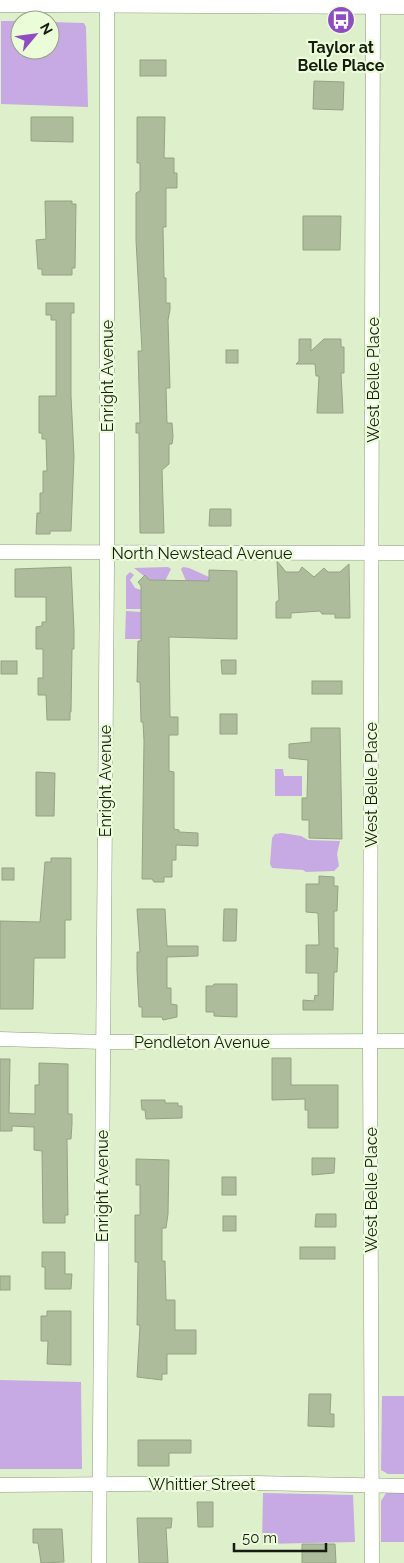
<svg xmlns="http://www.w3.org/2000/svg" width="404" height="1563" viewBox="0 0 404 1563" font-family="Raleway,sans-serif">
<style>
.green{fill:#c7a9e3}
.building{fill:#adbd9b;stroke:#94a483}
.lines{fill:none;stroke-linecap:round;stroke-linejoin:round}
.minor-casing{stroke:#8d9d7c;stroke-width:15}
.minor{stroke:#fff;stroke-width:14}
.labels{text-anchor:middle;stroke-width:4.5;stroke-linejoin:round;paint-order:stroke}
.poi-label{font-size:16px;font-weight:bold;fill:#171c10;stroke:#ebfcd9}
.street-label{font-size:16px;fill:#171c10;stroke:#ebfcd9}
</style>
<rect width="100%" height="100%" fill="#deefcb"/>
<g class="green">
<polygon points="1,21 20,21 20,50 50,50 50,22 84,23 86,27 88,107 1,104"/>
<polygon points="168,567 171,569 165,581 149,580 134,568"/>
<polygon points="183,567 189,568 209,577 209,585 200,581 186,581 181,569"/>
<polygon points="130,572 134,575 130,580 135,588 141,590 141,609 126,609 126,576"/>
<polygon points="126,611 141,612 141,639 125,639"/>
<polygon points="275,769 283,769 284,776 302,776 302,796 275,796"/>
<polygon points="282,833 301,836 308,840 340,841 337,854 339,866 334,871 306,872 303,870 272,868 270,864 272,838 275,834"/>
<polygon points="0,1380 81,1382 82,1469 0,1469"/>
<polygon points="382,1396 404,1396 404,1474 388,1474 381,1470"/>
<polygon points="263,1493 353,1495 355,1542 262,1544"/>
<polygon points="386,1493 404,1493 404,1542 381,1542 381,1501"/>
</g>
<g class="building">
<rect x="140" y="60" width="26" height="16"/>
<polygon points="314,81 344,82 343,110 313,109"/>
<polygon points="31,117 73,117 73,142 31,141"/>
<polygon points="137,117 165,117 164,158 174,158 174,173 177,173 177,188 166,188 166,227 163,227 164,278 166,278 166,303 170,303 170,310 168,320 170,388 166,388 167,423 172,423 173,437 172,444 169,444 169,464 162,470 164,533 140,533 139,433 136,433 136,423 140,423 138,351 142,351 136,240 136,193 140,191 140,163 137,163"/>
<polygon points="45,201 72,201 72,204 76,204 75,268 72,268 72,275 42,275 42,269 38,269 36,240 46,239"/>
<polygon points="303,216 341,216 340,250 303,250"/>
<polygon points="46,303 74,303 74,313 71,313 71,396 74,457 71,531 50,531 50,534 36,534 37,513 40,513 40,493 43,493 43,471 47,471 46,439 42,439 42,433 39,433 39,396 56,396 56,320 51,320 51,315 46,315"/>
<polygon points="299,339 311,339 311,351 324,339 341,339 341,347 344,347 344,373 341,373 343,413 317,413 319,376 316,376 315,364 296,364 299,361"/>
<rect x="226" y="350" width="12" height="13"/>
<polygon points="210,509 231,509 231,526 209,526"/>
<polygon points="277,561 286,572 299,572 302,567 314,577 324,568 328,572 340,572 349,564 350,618 335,618 335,614 322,614 320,611 291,613 291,618 276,618 276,602 279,600"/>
<polygon points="71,567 74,630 74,649 72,649 71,712 70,712 70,720 47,720 46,695 38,695 38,678 43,678 43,649 36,649 36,627 42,626 42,622 46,622 46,597 15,597 15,569"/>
<polygon points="209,570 237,571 237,639 169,637 170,717 178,717 178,735 169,735 169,771 174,772 174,829 179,830 179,832 198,833 198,846 176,845 176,860 172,860 172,877 164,877 164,882 154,882 152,879 142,879 144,741 143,722 141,722 140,682 137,682 138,641 141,641 141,586 138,582 145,575 149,580 209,581"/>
<polygon points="221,660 236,660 236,674 222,674"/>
<rect x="1" y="661" width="16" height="13"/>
<rect x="312" y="681" width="30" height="13"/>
<rect x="220" y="714" width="17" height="20"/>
<polygon points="311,728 340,728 342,839 309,838 309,820 302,820 302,798 307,798 308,760 289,758 289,744 311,742"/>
<polygon points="36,772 55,773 54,816 36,816"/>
<polygon points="51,858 71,858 71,920 65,920 65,958 34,958 33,1009 0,1009 0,921 40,922 45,862 51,862"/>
<rect x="2" y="868" width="12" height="12"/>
<polygon points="319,876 334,877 334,886 338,886 337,911 334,911 334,948 338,948 337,972 334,972 333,1010 303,1010 303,1000 314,1001 315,995 318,996 318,973 306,973 306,945 319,945 318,913 306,912 306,884 319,884"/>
<polygon points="137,909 165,909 167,946 198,946 198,956 167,957 167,988 171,988 171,1004 177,1005 177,1017 163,1020 162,1017 142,1017 142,1007 139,1007 137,970 137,952 140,952"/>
<polygon points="224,909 237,909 236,941 223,941"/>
<polygon points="214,984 237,984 237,1017 214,1016 214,1012 206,1012 206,986 213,986"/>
<polygon points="272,1058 291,1058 291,1085 338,1085 338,1128 308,1128 308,1110 305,1110 305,1099 272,1100"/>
<polygon points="0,1059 10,1059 9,1113 35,1114 35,1085 39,1085 39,1063 68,1064 68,1114 72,1114 72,1124 71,1139 67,1139 68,1215 65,1215 65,1223 43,1223 42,1151 34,1150 34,1127 12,1126 12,1131 0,1131"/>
<polygon points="141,1100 165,1100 165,1103 178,1103 178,1106 182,1106 182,1118 146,1119 145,1110 142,1110"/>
<polygon points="312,1158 335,1158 334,1173 312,1175"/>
<polygon points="136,1159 169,1160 168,1214 166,1228 162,1228 162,1261 165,1261 166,1300 175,1300 175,1330 196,1330 196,1354 167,1354 167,1374 162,1374 162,1380 137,1377 140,1325 137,1325 138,1262 135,1262 135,1215 140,1215 140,1185 136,1185"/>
<rect x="222" y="1177" width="14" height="18"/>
<polygon points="316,1214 336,1214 336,1227 315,1227"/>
<rect x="223" y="1216" width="13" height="15"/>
<rect x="300" y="1247" width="35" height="12"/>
<polygon points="42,1252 65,1252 65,1274 72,1274 71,1289 45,1289 45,1267 42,1267"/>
<rect x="0" y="1276" width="10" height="14"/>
<polygon points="47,1311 71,1311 71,1365 47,1364 48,1341 41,1341 41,1316 47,1316"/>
<polygon points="309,1394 331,1394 330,1414 334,1414 334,1427 308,1426"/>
<polygon points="138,1440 191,1440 191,1453 169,1453 169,1466 138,1466"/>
<polygon points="197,1502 213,1502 213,1527 198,1527"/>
<polygon points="137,1518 172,1518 171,1528 166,1528 168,1563 139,1563"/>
<polygon points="33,1529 62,1529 64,1562 41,1563 38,1543 33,1543"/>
<polygon points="302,1544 335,1544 336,1563 302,1563"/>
</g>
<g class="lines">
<g class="minor-casing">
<g id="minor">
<polyline points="0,5 404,7"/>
<polyline points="0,552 404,553"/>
<polyline points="0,1039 103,1042 404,1041"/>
<polyline points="0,1485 252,1483 404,1486"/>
<polyline points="99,1563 107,565 107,0"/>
<polyline points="372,1563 370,1042 373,7"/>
</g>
</g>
<use href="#minor" class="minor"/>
</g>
<defs>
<g id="bus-disc" transform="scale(1.4375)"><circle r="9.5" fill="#904dc2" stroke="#ebfcd9"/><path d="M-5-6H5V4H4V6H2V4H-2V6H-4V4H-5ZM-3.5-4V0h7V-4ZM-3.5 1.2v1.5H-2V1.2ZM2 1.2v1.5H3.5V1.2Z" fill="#fff"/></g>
</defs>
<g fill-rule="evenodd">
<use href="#bus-disc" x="341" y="20"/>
</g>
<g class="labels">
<g class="poi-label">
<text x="341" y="53">Taylor at<tspan x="341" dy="18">Belle Place</tspan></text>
</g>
<g class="street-label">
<text transform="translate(107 376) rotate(-90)" y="6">Enright Avenue</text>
<text transform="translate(373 380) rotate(-90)" y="6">West Belle Place</text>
<text x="202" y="559">North Newstead Avenue</text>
<text transform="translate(105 781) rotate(-90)" y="6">Enright Avenue</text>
<text transform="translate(371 785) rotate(-90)" y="6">West Belle Place</text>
<text x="202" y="1048">Pendleton Avenue</text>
<text transform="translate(102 1186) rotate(-90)" y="6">Enright Avenue</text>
<text transform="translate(371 1190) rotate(-90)" y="6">West Belle Place</text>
<text x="202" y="1490">Whittier Street</text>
</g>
</g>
<g transform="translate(35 35) rotate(61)"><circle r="24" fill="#ebfcd9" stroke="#96a289"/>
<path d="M0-4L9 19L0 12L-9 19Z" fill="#904dc2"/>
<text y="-8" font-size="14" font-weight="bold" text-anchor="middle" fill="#171c10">N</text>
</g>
<path d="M234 1543v8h92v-8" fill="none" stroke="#171c10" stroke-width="2.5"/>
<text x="242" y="1543" font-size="15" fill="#171c10" stroke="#ebfcd9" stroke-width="4" paint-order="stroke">50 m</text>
</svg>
